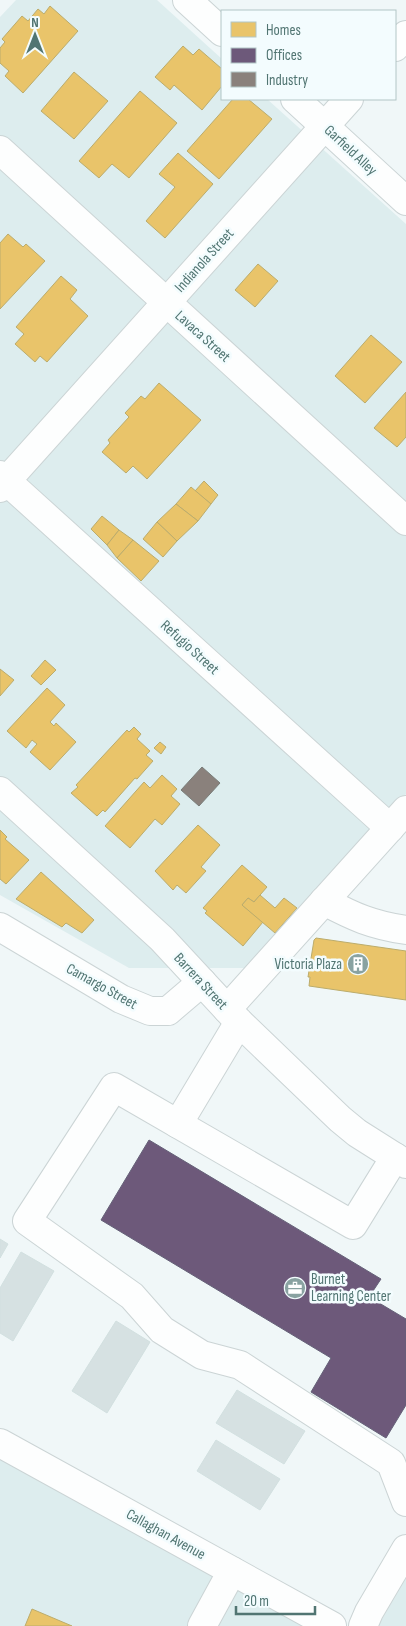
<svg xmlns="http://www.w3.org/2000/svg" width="406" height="1626" viewBox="0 0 406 1626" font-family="'Sofia Sans Condensed',sans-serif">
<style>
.residential{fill:#ddedee}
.homes{fill:#e9c46a;stroke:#bbac6c}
.offices{fill:#6d597a;stroke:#656178}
.industry{fill:#8a817c;stroke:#797d79}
.building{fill:#d6e1e2;stroke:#d2e0e0}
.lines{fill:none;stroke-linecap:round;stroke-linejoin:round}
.minor-casing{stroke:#cbd4d5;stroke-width:30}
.minor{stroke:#fdfefe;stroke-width:28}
.labels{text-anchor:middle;stroke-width:5;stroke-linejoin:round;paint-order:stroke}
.street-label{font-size:15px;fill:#517572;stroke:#f3fcfe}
.poi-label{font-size:15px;fill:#517572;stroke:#f3fcfe;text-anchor:end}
</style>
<rect width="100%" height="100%" fill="#f0f7f8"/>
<g class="residential">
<polygon points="16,0 157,0 222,59 222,99 267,99 406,224 406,794 248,968 129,968 0,895 0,17"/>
<polygon points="0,1459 311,1626 0,1626"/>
<polygon points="406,1577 406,1626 378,1626"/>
</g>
<g class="homes">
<polygon points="50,6 78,31 23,93 5,76 9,71 0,63 0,48 5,42 2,39 22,16 28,21 38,9 44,14"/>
<polygon points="183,46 193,55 199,49 222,69 222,86 202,110 174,85 170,90 155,77"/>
<polygon points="74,72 108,101 74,139 41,111"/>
<polygon points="140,91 177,123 129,178 112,164 99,178 79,161"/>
<polygon points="233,99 248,99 272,119 219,179 187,151"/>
<polygon points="178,153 213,184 165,238 146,221 175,187 159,174"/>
<polygon points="8,234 23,247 26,244 45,261 0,309 0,243"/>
<polygon points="258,264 278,281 255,307 235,290"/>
<polygon points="61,276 77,290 70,299 88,316 47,362 40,356 35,362 15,344 24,334 16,327"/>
<polygon points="371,335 402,362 365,403 335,376"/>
<polygon points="159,383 201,420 147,479 133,466 126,473 102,452 110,443 108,440 129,417 125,413 141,396 145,399"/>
<polygon points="406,392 406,437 397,447 374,428"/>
<polygon points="204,481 218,495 211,504 195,491"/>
<polygon points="191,487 211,504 198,521 176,504"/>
<polygon points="176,504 198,521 177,541 157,522"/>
<polygon points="102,516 119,530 107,545 91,529"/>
<polygon points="157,522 177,541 163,557 143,539"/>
<polygon points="119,530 133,540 117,558 107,545"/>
<polygon points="133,540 159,561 141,581 117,558"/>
<polygon points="45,660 56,670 41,685 31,676"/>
<polygon points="0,669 14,680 0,696"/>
<polygon points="47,688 65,705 50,722 54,726 56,723 76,742 50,770 30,752 37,744 32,740 26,748 7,731"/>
<polygon points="134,727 141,734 137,739 150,751 146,755 153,761 137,779 135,778 105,812 103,810 97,816 71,793 78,787 76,785 127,730 129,732"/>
<polygon points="160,742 166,747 161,754 154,748"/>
<polygon points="162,775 177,789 171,796 180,804 162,825 155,819 130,848 105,826 144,782 150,788"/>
<polygon points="198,825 220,845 201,867 206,871 186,893 177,885 173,890 155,871"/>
<polygon points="0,830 7,837 5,839 29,860 6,884 0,879"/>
<polygon points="242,865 267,887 254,902 248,898 242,905 263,922 243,946 205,913 207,911 203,908"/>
<polygon points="41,872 94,920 82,933 66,923 62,927 16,899"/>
<polygon points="260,895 275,908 284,898 297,908 275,933 242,905 248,898 254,902"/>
<polygon points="316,938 406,951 406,1000 309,986 310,977 308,977 314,940"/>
<polygon points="32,1609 72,1626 25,1626"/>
</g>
<polygon class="offices" points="149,1140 381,1279 369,1297 406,1319 406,1405 386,1438 311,1392 331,1358 101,1220"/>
<polygon class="industry" points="202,767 220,783 199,806 181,790"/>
<g class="building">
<polygon points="0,1239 8,1244 0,1258"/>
<polygon points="21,1252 54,1271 13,1341 0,1333 0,1288"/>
<polygon points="116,1321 150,1342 107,1413 72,1391"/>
<polygon points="237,1390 305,1431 284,1464 216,1423"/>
<polygon points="216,1440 280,1479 260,1510 197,1471"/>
</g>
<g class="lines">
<g class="minor-casing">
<g id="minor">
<polyline points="187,0 222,32"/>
<polyline points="395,47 406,35"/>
<polyline points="295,99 406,201"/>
<polyline points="0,150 406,521"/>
<polyline points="0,475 390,828"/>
<polyline points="0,488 349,99"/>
<polyline points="0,791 162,939 239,1022 340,1119 357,1133 406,1164"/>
<path d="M 324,901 C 354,917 372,925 406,930"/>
<polyline points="0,927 121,999 150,1011 168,1011 202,982"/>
<polyline points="227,1009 406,810"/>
<polyline points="178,1124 239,1022"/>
<polyline points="395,1157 353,1225 114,1087 27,1221 132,1296 162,1330 202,1355 240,1365 391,1463 406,1502"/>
<polyline points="0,1443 332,1626"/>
<polyline points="202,1626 232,1571"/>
<polyline points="363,1626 369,1612 406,1549"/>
</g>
</g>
<use href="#minor" class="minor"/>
</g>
<defs>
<g id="building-disc" transform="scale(1.125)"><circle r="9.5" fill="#89a2a1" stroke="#f3fcfe"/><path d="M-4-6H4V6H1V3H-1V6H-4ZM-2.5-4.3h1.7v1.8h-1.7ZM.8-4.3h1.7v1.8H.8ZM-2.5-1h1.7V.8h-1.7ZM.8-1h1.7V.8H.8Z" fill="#fff"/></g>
<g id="office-disc" transform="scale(1.125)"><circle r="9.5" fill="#89a2a1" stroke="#f3fcfe"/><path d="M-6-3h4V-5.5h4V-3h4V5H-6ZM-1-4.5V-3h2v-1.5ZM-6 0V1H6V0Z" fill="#fff"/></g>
</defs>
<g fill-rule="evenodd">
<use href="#building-disc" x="358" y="964"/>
<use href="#office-disc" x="295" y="1288"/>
</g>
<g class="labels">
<g class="street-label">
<text transform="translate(351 150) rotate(43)" y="5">Garfield Alley</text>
<text transform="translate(204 260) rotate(-48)" y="5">Indianola Street</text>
<text transform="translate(203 336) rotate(42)" y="5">Lavaca Street</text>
<text transform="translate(190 647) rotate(42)" y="5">Refugio Street</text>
<text transform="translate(201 981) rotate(47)" y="5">Barrera Street</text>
<text transform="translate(102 986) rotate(29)" y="5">Camargo Street</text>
<text transform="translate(166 1534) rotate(29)" y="5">Callaghan Avenue</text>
</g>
<g class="poi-label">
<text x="342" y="969">Victoria Plaza</text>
<text x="311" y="1284" text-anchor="start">Burnet<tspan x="311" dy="17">Learning Center</tspan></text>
</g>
</g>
<rect x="221" y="10" width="175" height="90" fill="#f3fcfe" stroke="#b2c6c6"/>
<rect x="231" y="22" width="25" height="15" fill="#e9c46a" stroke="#b2c6c6"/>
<text x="266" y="35" font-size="15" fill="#517572">Homes</text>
<rect x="231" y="48" width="25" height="15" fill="#6d597a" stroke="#b2c6c6"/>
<text x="266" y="60" font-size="15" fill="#517572">Offices</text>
<rect x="231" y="72" width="25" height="15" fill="#8a817c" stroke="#b2c6c6"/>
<text x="266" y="85" font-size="15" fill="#517572">Industry</text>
<g transform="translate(35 35)" stroke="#f3fcfe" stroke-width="4" paint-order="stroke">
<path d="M0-4L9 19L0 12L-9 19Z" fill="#517572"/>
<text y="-8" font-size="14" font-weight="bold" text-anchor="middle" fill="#517572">N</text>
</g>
<path d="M236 1606v8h79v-8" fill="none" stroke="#517572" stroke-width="2.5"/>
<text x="244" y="1606" font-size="15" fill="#517572" stroke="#f3fcfe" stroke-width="4" paint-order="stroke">20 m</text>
</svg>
